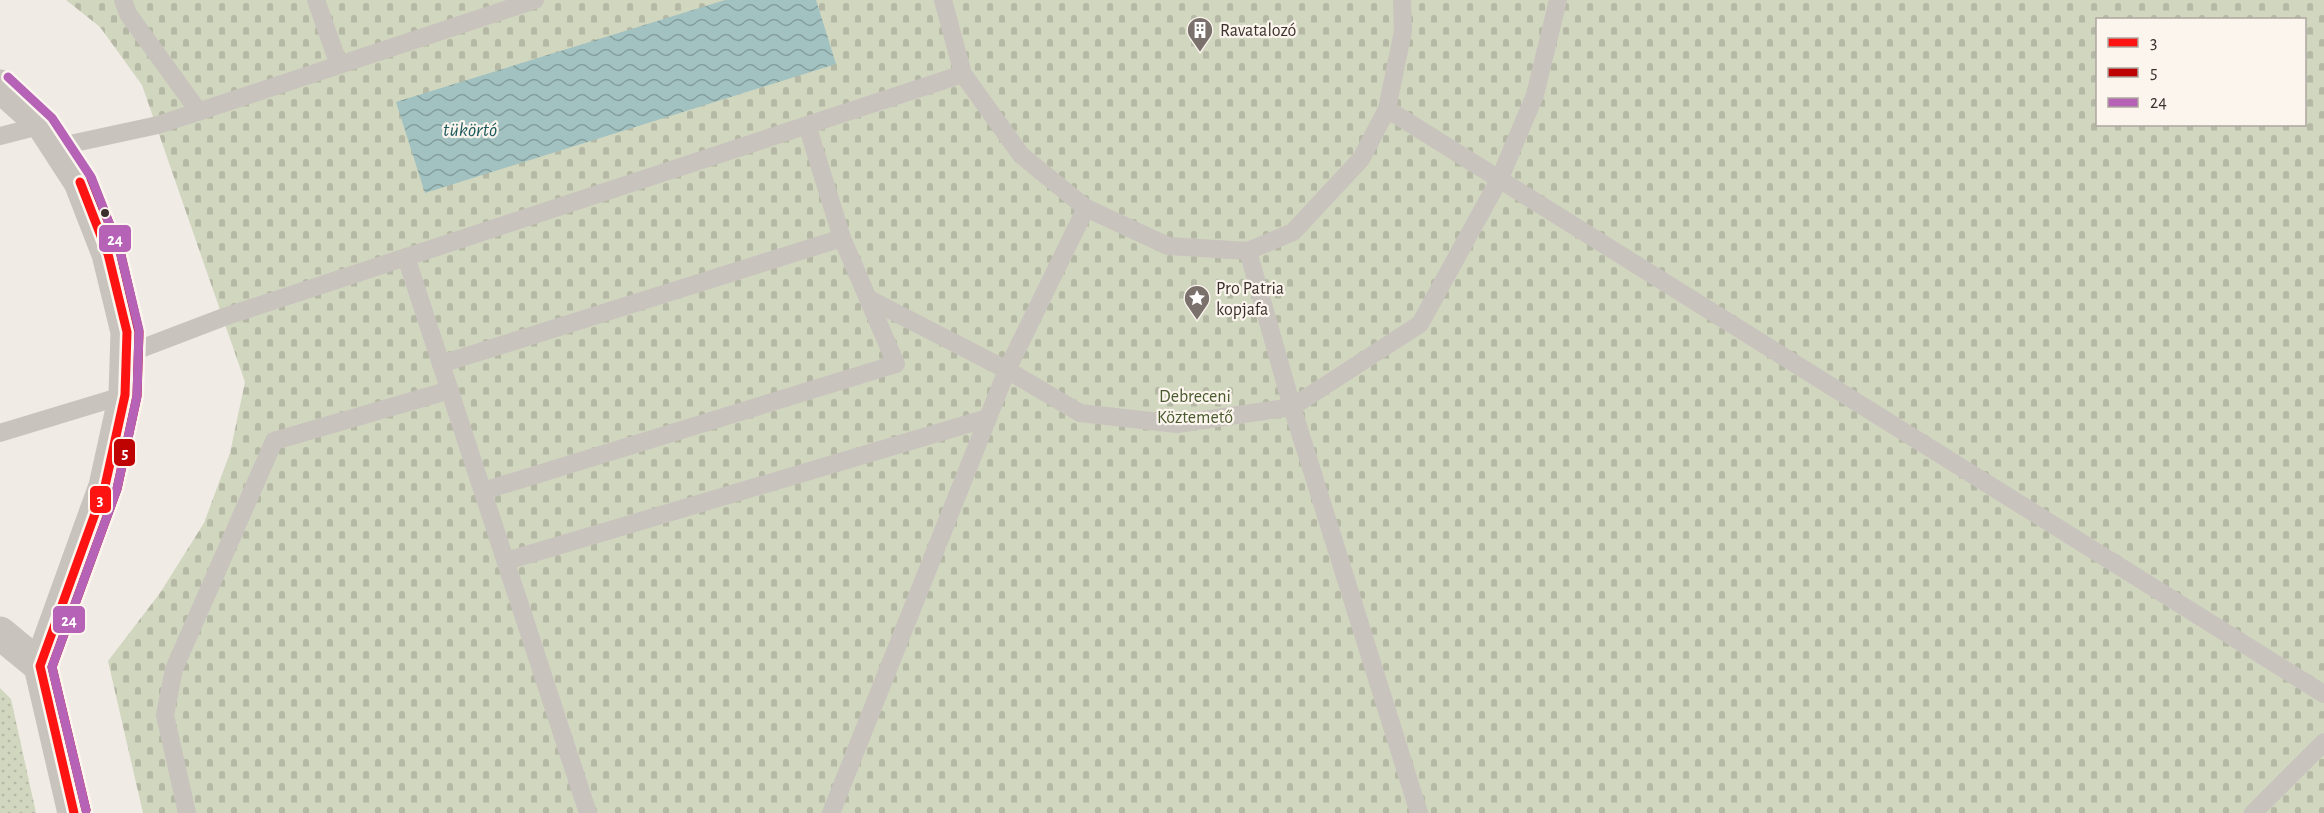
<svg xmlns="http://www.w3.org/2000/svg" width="2324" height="813" viewBox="0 0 2324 813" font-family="'Alegreya Sans',sans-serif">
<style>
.cemetery{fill:url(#cemetery-stones);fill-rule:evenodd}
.park{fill:url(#park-dots)}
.water{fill:url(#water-waves)}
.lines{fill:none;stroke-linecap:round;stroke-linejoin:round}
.service{stroke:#c9c3be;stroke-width:18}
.minor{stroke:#c9c3be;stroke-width:33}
.bus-1-casing{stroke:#fbf5ee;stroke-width:14}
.bus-2-casing{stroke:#fbf5ee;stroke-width:14}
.bus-3-casing{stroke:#fbf5ee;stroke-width:14}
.bus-1{stroke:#fe1313;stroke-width:9}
.bus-2{stroke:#bf0303;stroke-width:9}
.bus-3{stroke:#b662b6;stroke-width:9}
.bus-dot{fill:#3b302b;stroke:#fbf5ee;stroke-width:2}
.labels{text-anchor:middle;stroke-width:4.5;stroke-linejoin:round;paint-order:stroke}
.poi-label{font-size:18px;fill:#3b302b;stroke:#fbf5ee;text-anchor:start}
.park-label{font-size:18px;fill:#4a5a2e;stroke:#fbf5ee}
.water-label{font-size:20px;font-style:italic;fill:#1f5a5e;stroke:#fbf5ee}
.line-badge{stroke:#fbf5ee;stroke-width:2}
.badge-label{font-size:16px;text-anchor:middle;font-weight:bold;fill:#fff}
</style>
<defs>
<pattern id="cemetery-stones" width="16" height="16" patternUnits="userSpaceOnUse" patternTransform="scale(1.5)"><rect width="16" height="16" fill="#d1d6bf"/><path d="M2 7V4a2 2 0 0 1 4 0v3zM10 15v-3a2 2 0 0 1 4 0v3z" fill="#b4b8a4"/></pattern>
<pattern id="park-dots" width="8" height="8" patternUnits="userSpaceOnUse" patternTransform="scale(1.5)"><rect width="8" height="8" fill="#d1d6bf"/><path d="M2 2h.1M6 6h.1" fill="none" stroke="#b4b8a4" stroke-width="1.8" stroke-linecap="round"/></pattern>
<pattern id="water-waves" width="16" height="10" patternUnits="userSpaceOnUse" patternTransform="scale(1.5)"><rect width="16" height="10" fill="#a1c2c1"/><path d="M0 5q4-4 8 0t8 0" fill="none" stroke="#849e9d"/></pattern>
</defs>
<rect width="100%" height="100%" fill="#f0ebe5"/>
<path class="cemetery" d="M 66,0 L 2324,0 L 2324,813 L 143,813 L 108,661 L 160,593 L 204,523 L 230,453 L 245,382 L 142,85 L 100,27 ZM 2098,20 L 2304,20 L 2304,124 L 2098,124 Z"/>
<polygon class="park" points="0,688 11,699 36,813 0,813"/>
<polygon class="water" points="725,0 816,0 836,64 425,193 396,102"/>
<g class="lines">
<g class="service">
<polyline points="123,0 128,14 199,112"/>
<polyline points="316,0 339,65"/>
<polyline points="943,0 963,74 1021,155 1086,208 1168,246 1248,251 1293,232 1361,159 1387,109 1403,31 1402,0"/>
<polyline points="1387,109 2324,694"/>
<polyline points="807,125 842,238"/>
<polyline points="0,136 43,125"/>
<polyline points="56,147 158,125 535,0"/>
<polyline points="1086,208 1007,370 1080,413 1177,424 1292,407 1420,324 1500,178 1535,95 1558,0"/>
<polyline points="1248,251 1292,407 1419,813"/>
<polyline points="406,257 588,813"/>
<polyline points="127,354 224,317 963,74"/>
<polyline points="441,364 842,238 896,364 483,491"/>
<polyline points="0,433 125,395"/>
<polyline points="506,561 988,418"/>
<polyline points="187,813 165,715 174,669 274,441 450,390"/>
<polyline points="831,813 1007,370 869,299"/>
<polyline points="2253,813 2324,742"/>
</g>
<g class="minor">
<polyline points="0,86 43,125 80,182 108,254 127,332 125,395 105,486 40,666 74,813"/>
<polyline points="0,633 40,666"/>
</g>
<g class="bus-1-casing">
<polyline id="bus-1" points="74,813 40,666 105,486 125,395 127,332 108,254 80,182"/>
</g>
<g class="bus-2-casing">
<polyline id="bus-2" points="86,810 52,667 117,489 137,396 139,332 120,251 91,178"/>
</g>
<g class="bus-3-casing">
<polyline id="bus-3" points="8,77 52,118 91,177 120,251 139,330 137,396 117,489 52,667 86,810"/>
</g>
<use href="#bus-1" class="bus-1"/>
<use href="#bus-2" class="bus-2"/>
<use href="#bus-3" class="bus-3"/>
</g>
<defs>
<g id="building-pin" transform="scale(1.35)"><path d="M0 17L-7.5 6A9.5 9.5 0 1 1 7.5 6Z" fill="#7a716c" stroke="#fbf5ee"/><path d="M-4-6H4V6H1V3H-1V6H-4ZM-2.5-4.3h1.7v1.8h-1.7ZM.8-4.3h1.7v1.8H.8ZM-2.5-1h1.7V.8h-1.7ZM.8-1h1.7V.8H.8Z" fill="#fff"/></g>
<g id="sight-pin" transform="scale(1.35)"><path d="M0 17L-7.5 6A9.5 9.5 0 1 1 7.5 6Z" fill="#7a716c" stroke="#fbf5ee"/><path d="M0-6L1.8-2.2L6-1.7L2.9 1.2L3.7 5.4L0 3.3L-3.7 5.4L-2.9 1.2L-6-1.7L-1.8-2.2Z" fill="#fff"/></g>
</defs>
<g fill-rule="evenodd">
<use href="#building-pin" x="1200" y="30"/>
<use href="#sight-pin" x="1197" y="298"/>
</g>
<circle class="bus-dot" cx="105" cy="213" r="5"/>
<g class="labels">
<g class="poi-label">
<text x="1220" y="36">Ravatalozó</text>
<text x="1216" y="294">Pro Patria<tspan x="1216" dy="21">kopjafa</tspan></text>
</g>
<g class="park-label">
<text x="1195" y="402">Debreceni<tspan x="1195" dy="21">Köztemető</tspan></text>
</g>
<g class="water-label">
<text x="470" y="136">tükörtó</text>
</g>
</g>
<g class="line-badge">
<rect x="98" y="224" width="34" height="29" rx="6" fill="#b662b6"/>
<rect x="113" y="438" width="23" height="29" rx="6" fill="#bf0303"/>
<rect x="89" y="485" width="23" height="29" rx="6" fill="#fe1313"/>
<rect x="52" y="605" width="34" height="29" rx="6" fill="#b662b6"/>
</g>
<g class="badge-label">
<text x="115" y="245">24</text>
<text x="125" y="458">5</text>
<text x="100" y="505">3</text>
<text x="69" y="626">24</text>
</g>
<rect x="2096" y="18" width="210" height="108" fill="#fbf5ee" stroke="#aea6a0" stroke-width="1.5"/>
<rect x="2108" y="38" width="30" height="9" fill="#fe1313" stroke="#aea6a0" stroke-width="1.5"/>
<text x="2150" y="48" font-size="18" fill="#3b302b">3</text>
<rect x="2108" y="68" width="30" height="9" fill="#bf0303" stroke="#aea6a0" stroke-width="1.5"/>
<text x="2150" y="78" font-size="18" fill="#3b302b">5</text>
<rect x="2108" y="98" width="30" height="9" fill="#b662b6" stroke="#aea6a0" stroke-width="1.5"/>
<text x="2150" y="108" font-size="18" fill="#3b302b">24</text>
</svg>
